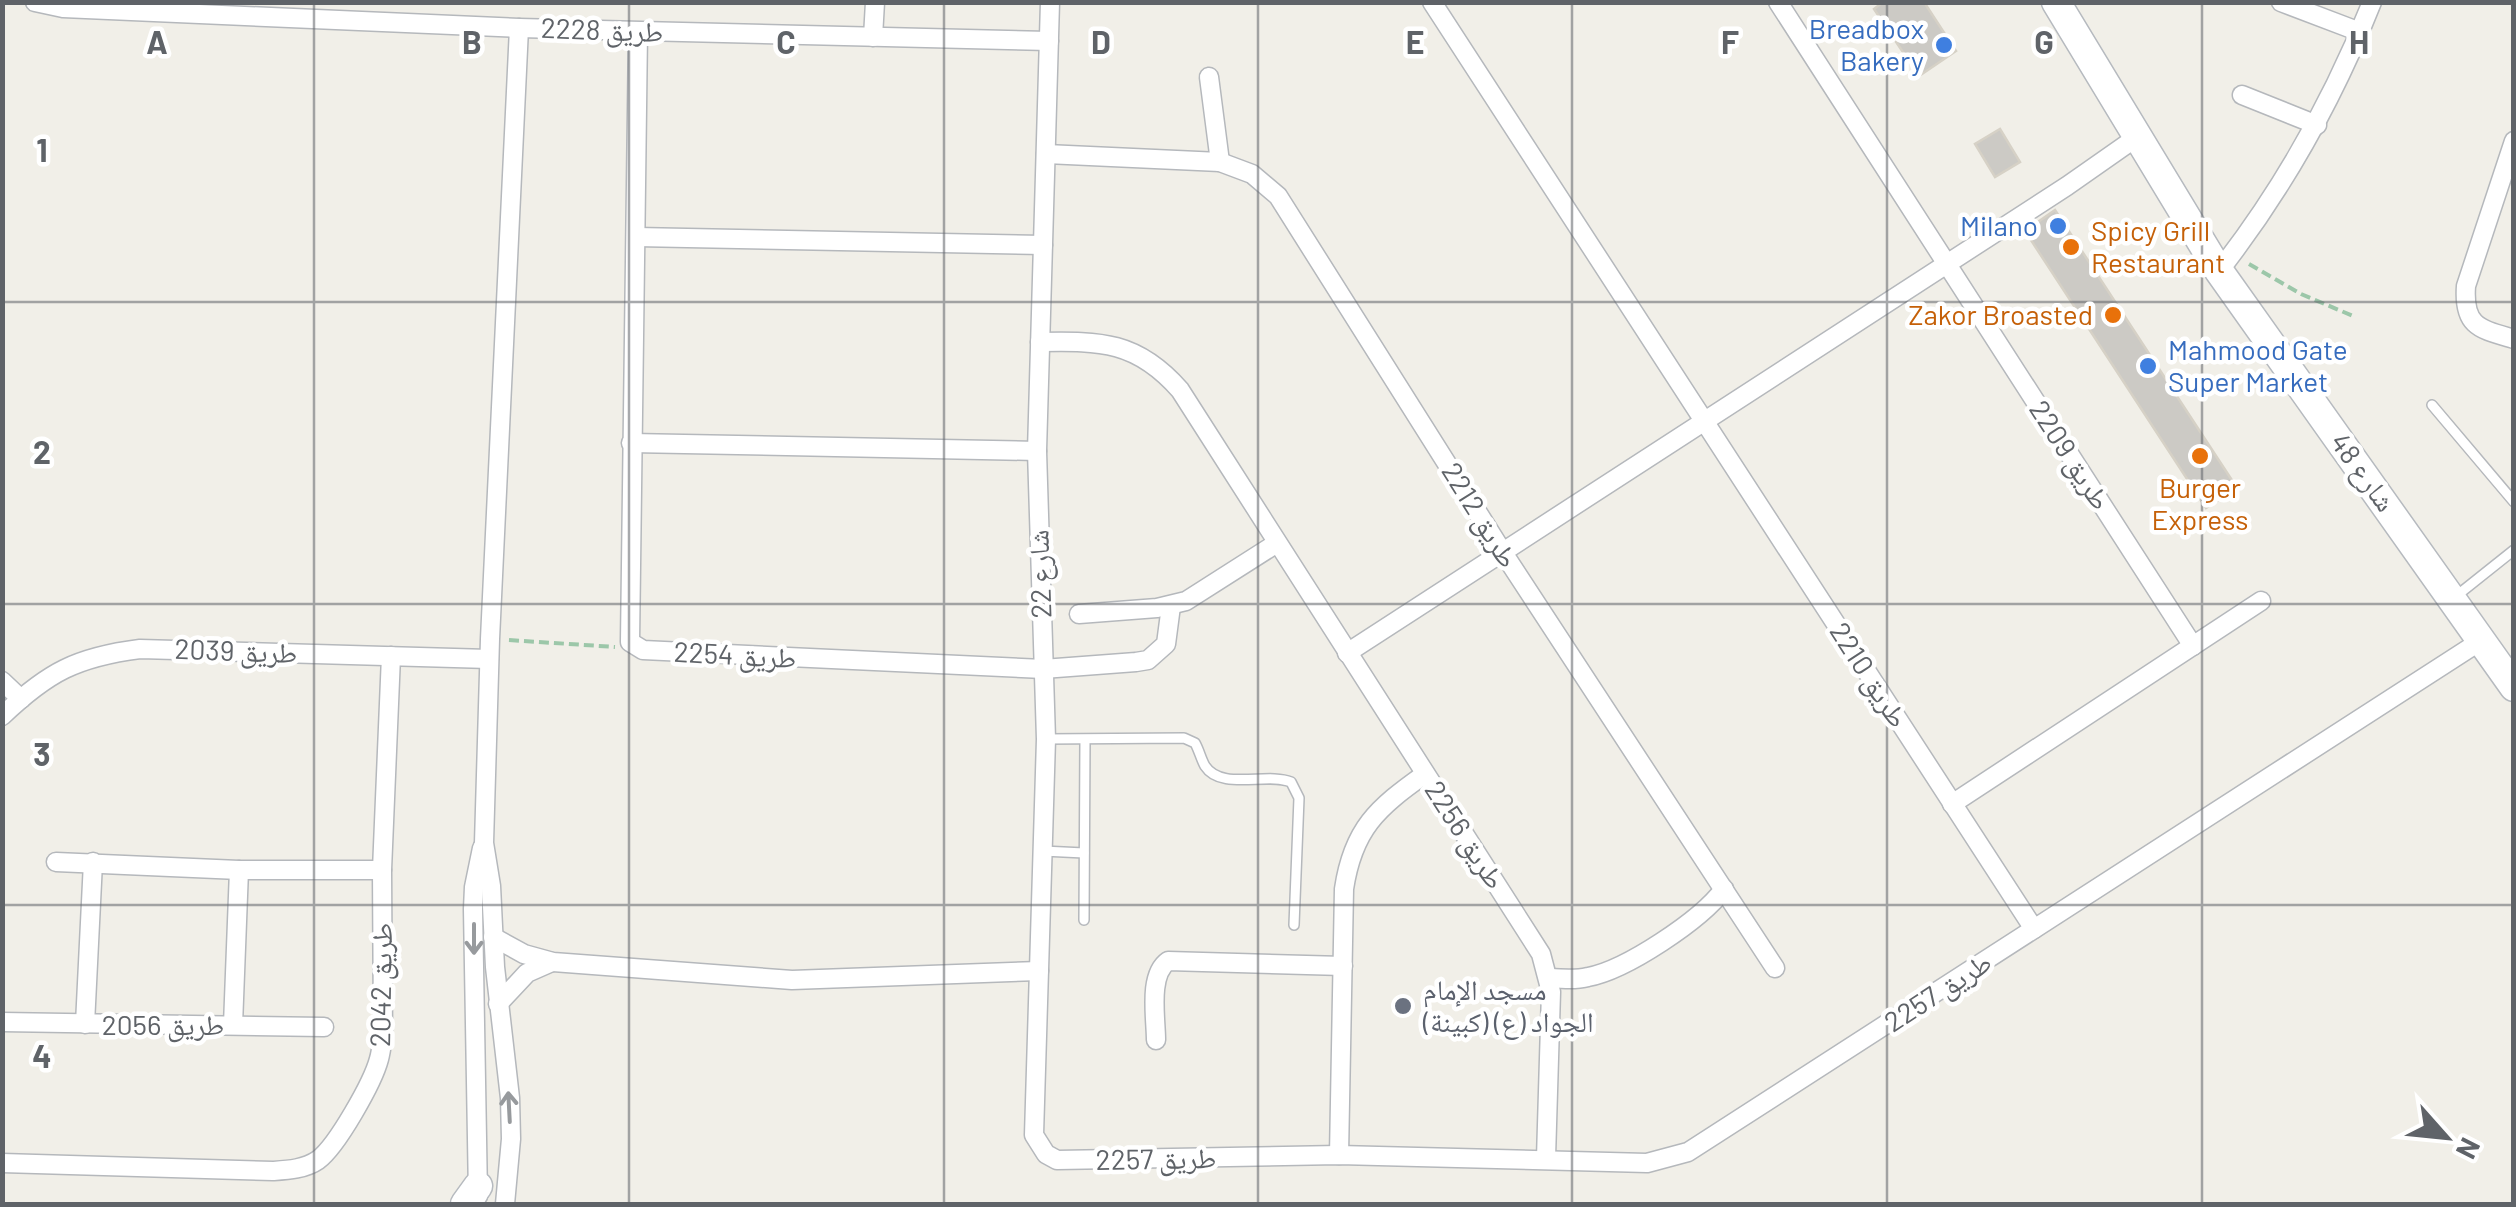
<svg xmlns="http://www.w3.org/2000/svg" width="2516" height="1207" viewBox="0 0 2516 1207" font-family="Barlow,'Noto Naskh Arabic',sans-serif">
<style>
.building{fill:#cccac5;stroke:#d6d1c6;stroke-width:2.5}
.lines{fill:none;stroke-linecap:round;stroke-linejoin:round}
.lane-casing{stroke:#b5b8bc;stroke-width:12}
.street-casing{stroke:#b5b8bc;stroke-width:21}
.secondary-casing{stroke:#b6babf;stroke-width:31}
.path{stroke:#9cc7a9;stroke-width:4;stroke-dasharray:10 5;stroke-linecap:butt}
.lane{stroke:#fff;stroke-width:9}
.street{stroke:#fff;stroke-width:18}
.secondary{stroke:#fff;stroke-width:28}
.oneway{stroke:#979a9d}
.grid{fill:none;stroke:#5f6368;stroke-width:2.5;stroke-opacity:0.55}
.shop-dot{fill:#3f7fe0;stroke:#fff;stroke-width:4}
.food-dot{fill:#e8710a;stroke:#fff;stroke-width:4}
.worship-dot{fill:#6b7280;stroke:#fff;stroke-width:4}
.labels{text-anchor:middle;stroke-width:9;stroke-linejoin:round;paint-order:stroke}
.shop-label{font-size:28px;fill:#366cbe;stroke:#fff;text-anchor:end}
.street-label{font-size:28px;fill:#5f6368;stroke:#fff}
.food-label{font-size:28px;fill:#c56008;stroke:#fff;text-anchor:start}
.worship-label{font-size:28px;fill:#5b616d;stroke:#fff;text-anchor:start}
.grid-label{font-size:32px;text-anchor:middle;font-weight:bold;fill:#5f6368;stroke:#fff;stroke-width:9;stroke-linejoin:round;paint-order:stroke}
</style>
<rect width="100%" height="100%" fill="#f1efe8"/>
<g class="building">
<polygon points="1883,2 1924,2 1956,51 1919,76 1874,9"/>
<polygon points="2000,129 2020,162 1995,177 1975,144"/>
<polygon points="2055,210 2237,488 2206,508 2025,231"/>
</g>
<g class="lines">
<g class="lane-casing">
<g id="lane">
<polyline points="2432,405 2514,502"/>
<polyline points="2455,597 2514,550"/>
<path d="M 1046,739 L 1184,738 L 1195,743 C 1199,750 1201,759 1205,766 C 1221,791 1267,772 1291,782 L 1299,798 L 1294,925"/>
<polyline points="1043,851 1084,853"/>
<polyline points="1084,920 1085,740"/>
</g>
</g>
<g class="street-casing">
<g id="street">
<polyline points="35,2 63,8 519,28 1049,41"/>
<polyline points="1050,2 1037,451 1046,739 1034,1135 1046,1154 1057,1160 1339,1155 1647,1163 1688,1152 2482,640"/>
<polyline points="1432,2 2034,929"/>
<polyline points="1778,2 2193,646"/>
<polyline points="2281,2 2360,32"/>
<polyline points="638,32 630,642 643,650 1043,669 1136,662 1148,660 1166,644 1171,606"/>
<polyline points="873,37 875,2"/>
<polyline points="1209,77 1220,162"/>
<polyline points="2242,95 2317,125"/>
<path d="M 2514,141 L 2466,286 C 2463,327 2480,329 2514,339"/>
<polyline points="1046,154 1220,162 1252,174 1278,196 1502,551 1775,968"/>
<polyline points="636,237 1043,245"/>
<path d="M 2219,271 C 2284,188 2333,100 2372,2"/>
<path d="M 1040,342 C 1101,341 1137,341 1180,390 L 1541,954 L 1551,992 L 1546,1158"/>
<polyline points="631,443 1037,451"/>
<polyline points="1079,614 1157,608 1186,601 1277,543"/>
<polyline points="1347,653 2067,186 2137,137"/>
<polyline points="2,681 21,699"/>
<path d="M 2,716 C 48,672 77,657 140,649 L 489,659"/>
<polyline points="1952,804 2261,601"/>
<polyline points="56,862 239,870 382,870"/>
<polyline points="493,937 524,954 553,962 792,980 1039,971"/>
<path d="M 1550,978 C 1563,979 1576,980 1588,977 C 1626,970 1701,920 1724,889"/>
<polyline points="498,1004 527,973 552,962"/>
<polyline points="2,1022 324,1027"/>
<polyline points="85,1024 93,862"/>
<polyline points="233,1025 239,870"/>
<path d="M 1156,1040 C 1156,1018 1148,975 1168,961 L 1343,966"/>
<path d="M 1339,1155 L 1344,889 C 1353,829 1377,808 1425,774"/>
<path d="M 2,1163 L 273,1171 C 288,1170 305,1169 318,1160 C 337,1146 373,1082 379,1059 C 381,1052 382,1043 383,1036 L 382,870 L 391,656"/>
<polyline points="478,1196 473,909 474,887 482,848"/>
<polyline points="505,1204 511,1139 510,1098 495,967 491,886 484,843 490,639 519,28"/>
</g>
</g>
<g class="secondary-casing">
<g id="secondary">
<polyline points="2056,2 2219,271 2514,687"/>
<polyline points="465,1204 478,1186"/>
</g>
</g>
<g class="path">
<polyline points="2249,264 2301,294 2353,316"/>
<polyline points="509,640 615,647"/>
</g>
<use href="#lane" class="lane"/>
<use href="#street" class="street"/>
<use href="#secondary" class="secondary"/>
</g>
<defs><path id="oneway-shaft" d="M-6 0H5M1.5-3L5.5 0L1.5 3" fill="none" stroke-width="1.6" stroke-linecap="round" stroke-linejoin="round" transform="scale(2.5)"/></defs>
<g class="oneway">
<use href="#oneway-shaft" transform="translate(474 939) rotate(90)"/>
<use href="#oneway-shaft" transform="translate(509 1107) rotate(-93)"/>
</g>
<path class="grid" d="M 314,2 L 314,1204M 629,2 L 629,1204M 944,2 L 944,1204M 1258,2 L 1258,1204M 1572,2 L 1572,1204M 1887,2 L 1887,1204M 2202,2 L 2202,1204M 2,302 L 2514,302M 2,604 L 2514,604M 2,905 L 2514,905"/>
<g class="shop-dot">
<circle cx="1944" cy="45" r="10"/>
<circle cx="2058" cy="226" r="10"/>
<circle cx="2148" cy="366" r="10"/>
</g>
<g class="food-dot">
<circle cx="2071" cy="247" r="10"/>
<circle cx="2113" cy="315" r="10"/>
<circle cx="2200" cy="456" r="10"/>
</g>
<circle class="worship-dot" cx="1403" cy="1006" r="10"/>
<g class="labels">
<g class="shop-label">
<text x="1924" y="39">Breadbox<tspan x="1924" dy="32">Bakery</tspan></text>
<text x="2038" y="236">Milano</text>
<text x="2168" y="360" text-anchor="start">Mahmood Gate<tspan x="2168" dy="32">Super Market</tspan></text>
</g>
<g class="street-label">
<text transform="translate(602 30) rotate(2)" y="10">طريق 2228</text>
<text transform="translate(2070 455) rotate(57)" y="10">طريق 2209</text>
<text transform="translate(2363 472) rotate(54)" y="10">شارع 48</text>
<text transform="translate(1480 515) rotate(58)" y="10">طريق 2212</text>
<text transform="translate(1040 574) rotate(-92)" y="10">شارع 22</text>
<text transform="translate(236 651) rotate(2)" y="10">طريق 2039</text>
<text transform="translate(735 655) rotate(3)" y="10">طريق 2254</text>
<text transform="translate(1869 675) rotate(57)" y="10">طريق 2210</text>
<text transform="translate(1465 835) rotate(57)" y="10">طريق 2256</text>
<text transform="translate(381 985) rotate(-89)" y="10">طريق 2042</text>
<text transform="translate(1938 992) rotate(-33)" y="10">طريق 2257</text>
<text x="163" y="1035">طريق 2056</text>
<text transform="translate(1156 1159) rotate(-1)" y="10">طريق 2257</text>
</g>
<g class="food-label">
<text x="2091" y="241">Spicy Grill<tspan x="2091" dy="32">Restaurant</tspan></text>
<text x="2093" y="325" text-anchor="end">Zakor Broasted</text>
<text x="2200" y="498" text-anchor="middle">Burger<tspan x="2200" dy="32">Express</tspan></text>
</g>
<g class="worship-label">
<text x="1423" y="1000">مسجد الإمام<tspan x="1423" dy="32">الجواد (ع) (كبينة)</tspan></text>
</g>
</g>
<g class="grid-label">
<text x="157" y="54">A</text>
<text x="472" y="54">B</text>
<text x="786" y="54">C</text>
<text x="1101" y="54">D</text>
<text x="1415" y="54">E</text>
<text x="1730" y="54">F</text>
<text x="2044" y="54">G</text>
<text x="2359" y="54">H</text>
<text x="42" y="162">1</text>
<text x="42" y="464">2</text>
<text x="42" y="766">3</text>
<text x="42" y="1068">4</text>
</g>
<rect width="2516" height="1207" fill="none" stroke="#5f6368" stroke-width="10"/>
<g transform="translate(2446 1137) rotate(117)" stroke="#ffffff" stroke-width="8" paint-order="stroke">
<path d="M0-8L18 38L0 25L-18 38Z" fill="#5f6368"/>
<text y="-15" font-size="28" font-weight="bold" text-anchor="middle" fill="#5f6368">N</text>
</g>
</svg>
